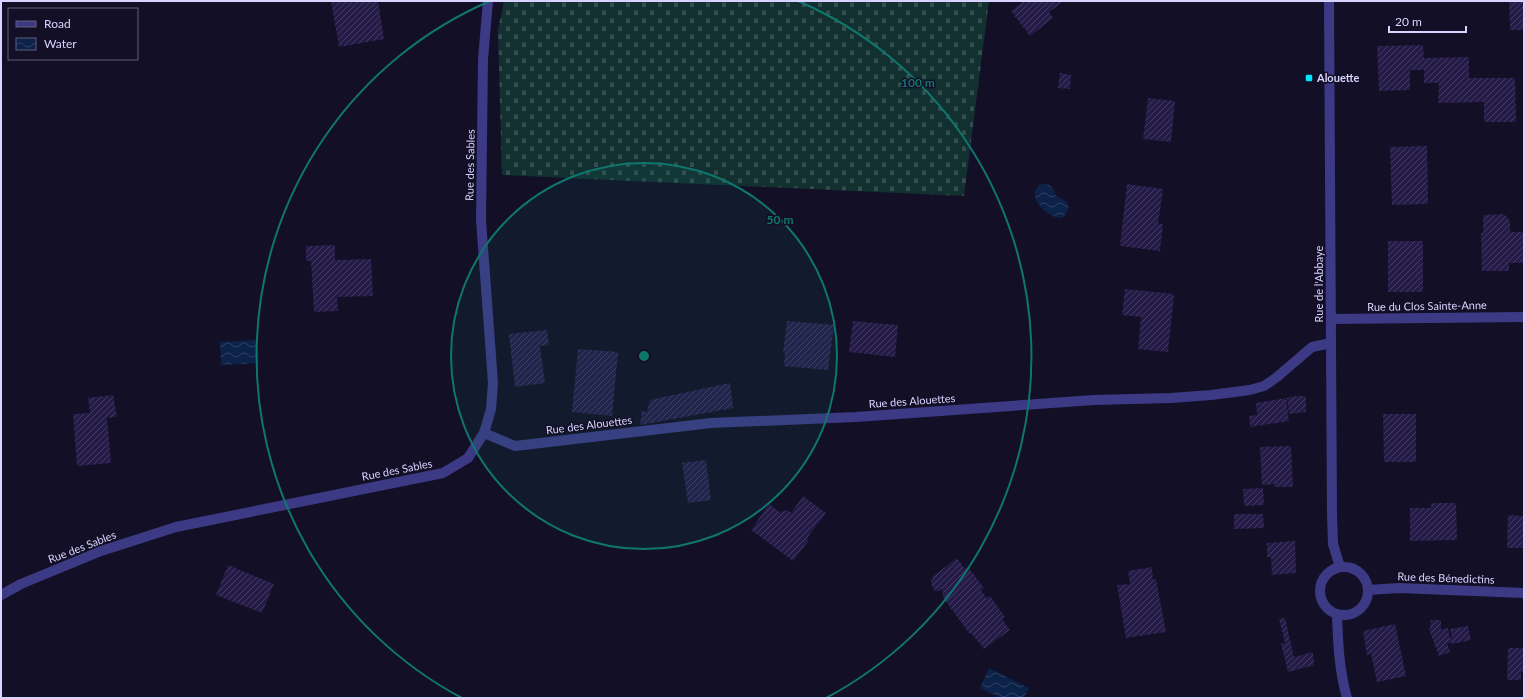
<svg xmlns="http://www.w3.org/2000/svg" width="1525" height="699" viewBox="0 0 1525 699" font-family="Lato,sans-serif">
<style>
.cemetery{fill:url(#cemetery-stones)}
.water{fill:url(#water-waves)}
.building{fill:url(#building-hatch)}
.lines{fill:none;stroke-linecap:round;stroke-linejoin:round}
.minor{stroke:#3d3a85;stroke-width:10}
.ring{fill:none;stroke:#0f766e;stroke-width:2}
.poi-dot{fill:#00e5ff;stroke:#130f26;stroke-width:1.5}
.labels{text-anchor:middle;stroke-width:3;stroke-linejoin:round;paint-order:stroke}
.poi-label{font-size:11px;font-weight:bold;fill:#d9d4ff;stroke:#130f26;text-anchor:start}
.street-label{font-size:11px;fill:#d9d4ff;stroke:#130f26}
.centre{fill:#0f766e;stroke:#130f26;stroke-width:2}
.ring-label{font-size:12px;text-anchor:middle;font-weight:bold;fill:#0f766e;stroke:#130f26;stroke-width:3;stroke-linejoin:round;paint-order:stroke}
</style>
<defs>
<pattern id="cemetery-stones" width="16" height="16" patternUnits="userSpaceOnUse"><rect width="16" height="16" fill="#12302f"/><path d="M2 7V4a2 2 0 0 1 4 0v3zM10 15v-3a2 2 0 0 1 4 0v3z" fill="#344d4e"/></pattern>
<pattern id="water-waves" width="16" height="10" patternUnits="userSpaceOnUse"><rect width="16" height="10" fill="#0c2248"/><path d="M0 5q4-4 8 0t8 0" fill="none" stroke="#2f4163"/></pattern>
<pattern id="building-hatch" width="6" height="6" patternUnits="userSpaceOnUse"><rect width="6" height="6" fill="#241b47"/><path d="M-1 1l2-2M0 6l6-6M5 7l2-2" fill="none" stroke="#433b63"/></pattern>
</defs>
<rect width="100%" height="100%" fill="#130f26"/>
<polygon class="cemetery" points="504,1 989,1 964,196 502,175 498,30"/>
<g class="water">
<path d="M 1043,184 C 1052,184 1053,188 1056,195 C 1058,198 1062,198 1064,200 C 1072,205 1068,213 1062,218 C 1056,217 1051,216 1046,212 C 1037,205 1028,189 1043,184 Z"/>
<polygon points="257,340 259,363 221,365 220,342"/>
<polygon points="989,668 1029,688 1024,698 1001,698 980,688"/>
</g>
<g class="building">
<polygon points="331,1 378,1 384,39 339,47"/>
<polygon points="1024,1 1064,1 1049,12 1053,18 1030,36 1011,11"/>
<polygon points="1509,1 1524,1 1524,30 1510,30"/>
<polygon points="1423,45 1424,58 1469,57 1469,78 1515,78 1516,122 1484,122 1484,102 1438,103 1439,83 1424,83 1424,70 1410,70 1410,90 1379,91 1377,46"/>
<polygon points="1060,73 1071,75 1070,89 1058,88"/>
<polygon points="1148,98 1175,101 1171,142 1143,139"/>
<polygon points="1427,146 1428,204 1392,205 1390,147"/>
<polygon points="1127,184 1163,189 1158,224 1163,224 1160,251 1120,246"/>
<polygon points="1504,214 1510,221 1510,232 1524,232 1524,263 1509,263 1509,271 1482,271 1481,233 1483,233 1483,215"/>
<rect x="1388" y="241" width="35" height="51"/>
<polygon points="335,245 335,260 371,259 373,296 337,297 338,311 314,312 311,261 306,261 306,246"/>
<polygon points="1125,289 1174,294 1168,352 1138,349 1141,317 1122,315"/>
<polygon points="787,321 834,325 828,370 784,366 785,353 783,353"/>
<polygon points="853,321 898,325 895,357 849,352"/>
<polygon points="547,330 549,345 540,346 545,383 515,387 509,334"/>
<polygon points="578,349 618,352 612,416 572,412"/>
<polygon points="730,383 733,408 640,425 642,411 647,412 650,400"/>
<polygon points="113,395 117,417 107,418 111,463 77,466 73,414 90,413 88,398"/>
<polygon points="1295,396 1306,396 1306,412 1289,414 1287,398"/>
<polygon points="1286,398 1289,421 1250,427 1249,416 1257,415 1256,403"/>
<polygon points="1383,414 1416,414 1416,462 1384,462"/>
<polygon points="1291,446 1293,487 1274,487 1274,484 1262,485 1260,447"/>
<polygon points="706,460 711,500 688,503 682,463"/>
<polygon points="1263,488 1264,505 1244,506 1243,489"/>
<polygon points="803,496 826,513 807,538 809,540 793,561 751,530 769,504 781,513 783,511 788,510 791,513"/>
<polygon points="1431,503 1456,503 1457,540 1410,541 1410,508 1431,508"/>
<polygon points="1234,514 1263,514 1264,528 1234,529"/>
<polygon points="1508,515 1524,516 1524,548 1507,548"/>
<polygon points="1295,541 1296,573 1272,575 1271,557 1267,557 1267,543"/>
<polygon points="957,558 965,569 968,567 984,588 981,590 986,598 990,596 1005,617 1002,619 1010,630 984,649 972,634 969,633 942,596 943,592 941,589 939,591 935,591 931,584 931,580 933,579 932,577"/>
<polygon points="228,565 274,584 262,613 216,595"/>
<polygon points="1152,567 1153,580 1156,579 1166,632 1126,638 1117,585 1130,584 1128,571"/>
<polygon points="1285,618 1294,657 1313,652 1314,665 1288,672 1281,644 1285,643 1279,619"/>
<polygon points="1431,620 1441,620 1441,629 1448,628 1450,638 1452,637 1450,629 1468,626 1471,640 1452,644 1452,643 1447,643 1450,652 1439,656 1429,629 1430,628"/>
<polygon points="1395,624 1406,676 1377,682 1371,654 1367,655 1363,631"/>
<polygon points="1508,648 1524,648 1524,672 1521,672 1521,680 1507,680"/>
</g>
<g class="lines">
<g class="minor">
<polyline points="1329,1 1332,514 1333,544 1340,567"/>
<polyline points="1331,319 1524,317"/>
<polyline points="484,433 515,446 711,423 856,417 1094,400 1171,398 1211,395 1250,390 1264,386 1277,377 1312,347 1331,343"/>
<circle cx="1344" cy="591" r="24"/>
<polyline points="1368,590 1399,588 1524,593"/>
<polyline points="1,595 21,584 101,551 176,527 443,473 468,458 484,433 491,409 493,383 481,220 483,59 488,1"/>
<path d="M 1337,614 C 1338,643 1339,670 1347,698"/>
</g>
</g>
<circle cx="644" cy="356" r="193" fill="#0f766e" fill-opacity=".12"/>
<g class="ring">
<circle cx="644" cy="356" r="193"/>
<path d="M462 698A387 387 0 0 1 490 1M798 1A387 387 0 0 1 826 698"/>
</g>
<rect class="poi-dot" x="1305" y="74" width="8" height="8" rx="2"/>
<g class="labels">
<g class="poi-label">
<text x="1317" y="82">Alouette</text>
</g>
<g class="street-label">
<text transform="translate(470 165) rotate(-89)" y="4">Rue des Sables</text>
<text transform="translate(1319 284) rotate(-90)" y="4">Rue de l'Abbaye</text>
<text transform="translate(1427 306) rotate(-1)" y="4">Rue du Clos Sainte-Anne</text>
<text transform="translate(912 401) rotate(-4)" y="4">Rue des Alouettes</text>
<text transform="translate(589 425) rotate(-7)" y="4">Rue des Alouettes</text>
<text transform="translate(397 470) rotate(-11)" y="4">Rue des Sables</text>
<text transform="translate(82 547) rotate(-21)" y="4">Rue des Sables</text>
<text transform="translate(1446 578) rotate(2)" y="4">Rue des Bénedictins</text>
</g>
</g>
<circle cx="644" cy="356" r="6" class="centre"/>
<g class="ring-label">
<text x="918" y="87">100 m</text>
<text x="780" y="224">50 m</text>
</g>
<rect width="1525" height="699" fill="none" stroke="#d9d4ff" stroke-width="4"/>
<rect x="8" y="8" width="130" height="52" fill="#130f26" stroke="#625e7d"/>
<rect x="16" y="21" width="20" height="6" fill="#3d3a85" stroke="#625e7d"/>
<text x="44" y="28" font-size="12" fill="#d9d4ff">Road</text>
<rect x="16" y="38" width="20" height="12" fill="url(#water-waves)" stroke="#625e7d"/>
<text x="44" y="48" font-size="12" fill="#d9d4ff">Water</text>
<path d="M1389 26v6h77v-6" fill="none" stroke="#d9d4ff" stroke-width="2"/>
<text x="1395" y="26" font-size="12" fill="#d9d4ff" stroke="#130f26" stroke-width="3" paint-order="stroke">20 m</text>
</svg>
